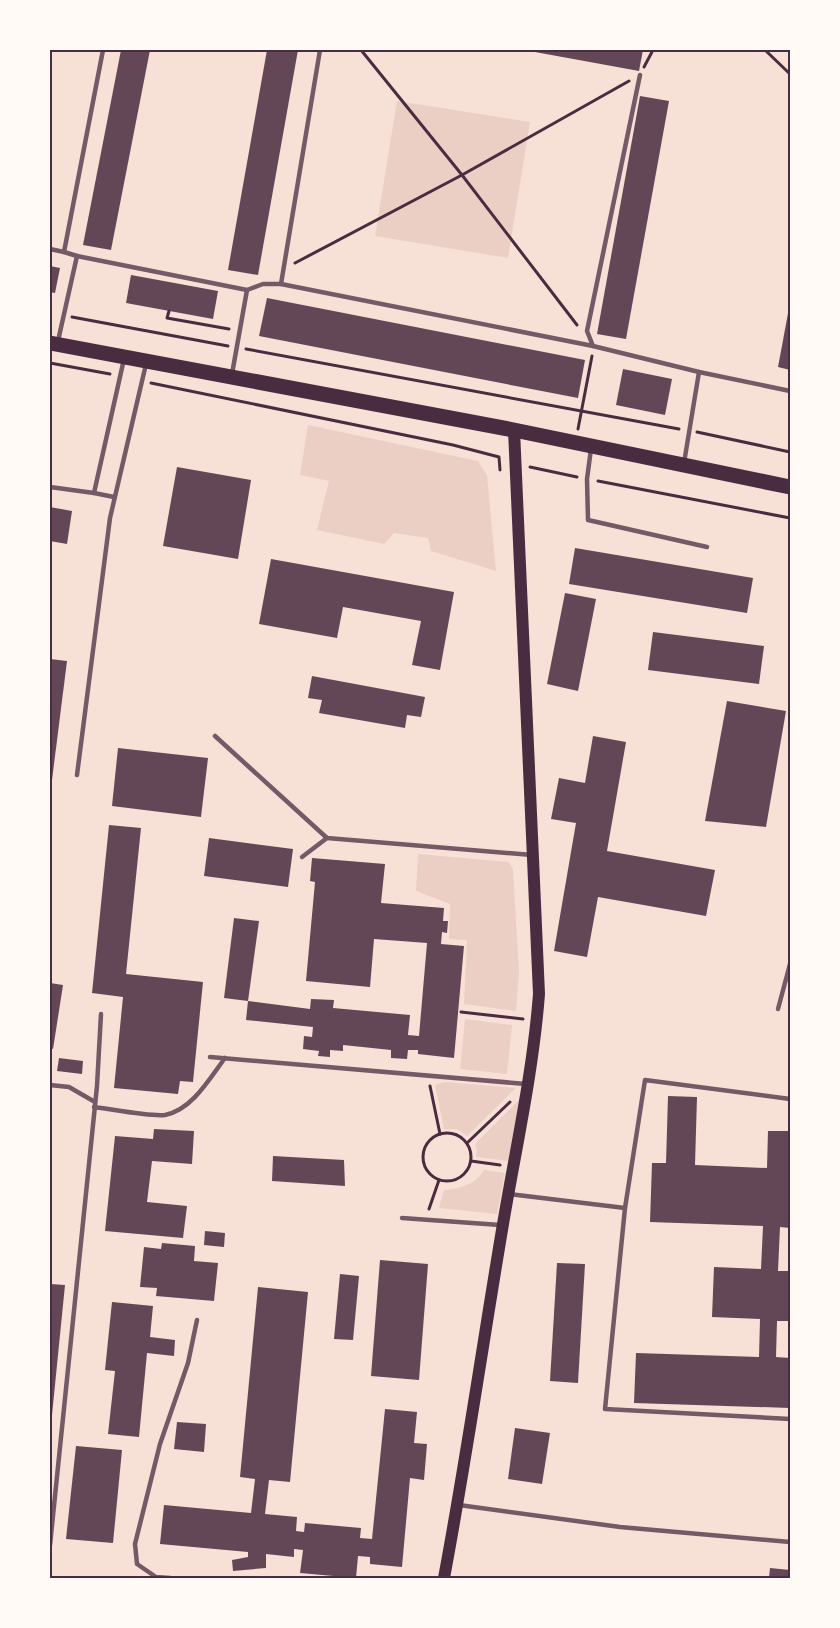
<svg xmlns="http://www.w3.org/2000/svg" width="840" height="1628" viewBox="0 0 840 1628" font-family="Arial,sans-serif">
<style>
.green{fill:#ebcfc5}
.building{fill:#644757}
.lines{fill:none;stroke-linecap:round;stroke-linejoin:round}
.path{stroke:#4a2c40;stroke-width:3}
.service{stroke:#755966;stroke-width:4.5}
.secondary{stroke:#4a2c40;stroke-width:12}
.primary{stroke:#4a2c40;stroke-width:15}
.neatline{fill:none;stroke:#4a2c40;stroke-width:2}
</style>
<rect width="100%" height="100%" fill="#f7e1d7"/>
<g class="green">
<polygon points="397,101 530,122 508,258 375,236"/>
<polygon points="308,425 478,461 487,475 496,571 431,551 428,538 394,533 384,544 317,530 329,481 300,475"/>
<polygon points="418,854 509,862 513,870 519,972 516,1011 464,1004 467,940 449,939 450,904 416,891"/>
<polygon points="465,1019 512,1025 507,1074 460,1069"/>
<polygon points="445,1082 516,1088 467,1136 457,1129 444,1129 435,1085"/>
<polygon points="520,1099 508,1161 476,1157 477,1150 475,1144"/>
<path d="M 484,1170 L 505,1173 L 497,1214 L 439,1208 L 444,1190 C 459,1189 476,1184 484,1170 Z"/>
</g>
<g class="building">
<polygon points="121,50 150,50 111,250 83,245"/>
<polygon points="267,50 298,50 258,275 228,270"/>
<polygon points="524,50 643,50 639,71"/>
<polygon points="640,96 669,101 626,339 597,334"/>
<polygon points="50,266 60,268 55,293 50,292"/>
<polygon points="131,275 218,291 213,319 126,303"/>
<polygon points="267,298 585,360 578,398 259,336"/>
<polygon points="789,308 790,308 790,370 778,367"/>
<polygon points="623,369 672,379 665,415 616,405"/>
<polygon points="177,467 251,480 238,559 163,546"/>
<polygon points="50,507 72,511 67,544 50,541"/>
<polygon points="575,548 753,578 747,613 569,584"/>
<polygon points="271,559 454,592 440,670 412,665 421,621 343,607 337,638 259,624"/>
<polygon points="565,593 596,599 578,691 547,684"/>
<polygon points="653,632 764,646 759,684 648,670"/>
<polygon points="50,659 67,661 51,788 50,788"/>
<polygon points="312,676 425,697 421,717 407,715 405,728 319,713 322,700 308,698"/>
<polygon points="727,701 786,711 766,827 705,821"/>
<polygon points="593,736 626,742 607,851 715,870 706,916 598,897 587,957 554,951 576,823 551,819 559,778 585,783"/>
<polygon points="118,748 208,758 201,817 112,806"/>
<polygon points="109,825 141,828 126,974 203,982 193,1082 180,1081 178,1094 114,1088 123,997 92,993"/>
<polygon points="209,838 293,849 288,887 204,876"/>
<polygon points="312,858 385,864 381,903 444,908 443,921 448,921 447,933 442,932 441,944 464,946 454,1058 418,1054 418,1050 408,1050 407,1059 391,1058 391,1050 343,1045 343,1051 330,1050 330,1057 318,1056 319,1051 303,1049 304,1036 312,1037 313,1027 246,1020 248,1001 310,1009 311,999 334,1000 333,1008 410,1015 408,1035 419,1036 427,943 374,939 370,987 306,981 315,882 310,881"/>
<polygon points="234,918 259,921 248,1001 224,998"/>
<polygon points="50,983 63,985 53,1049 50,1048"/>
<polygon points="59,1058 83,1061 82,1074 57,1071"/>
<polygon points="668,1096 697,1097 695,1165 767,1168 768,1131 790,1131 790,1228 780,1227 778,1271 790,1271 790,1321 777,1321 776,1357 790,1358 790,1408 634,1403 636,1353 759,1357 760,1319 712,1317 714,1267 761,1269 763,1226 650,1222 652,1163 666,1163"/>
<polygon points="154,1129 194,1131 192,1164 152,1161 147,1202 187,1206 183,1238 105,1231 115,1136 153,1139"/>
<polygon points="273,1156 344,1160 345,1186 272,1181"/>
<polygon points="205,1231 225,1233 224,1247 204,1245"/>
<polygon points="162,1243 195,1246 194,1261 218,1263 214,1301 156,1296 157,1288 140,1287 144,1247 161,1249"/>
<polygon points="380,1260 428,1264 419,1380 371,1376"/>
<polygon points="557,1263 585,1264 578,1383 550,1381"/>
<polygon points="340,1274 359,1276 353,1340 334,1339"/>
<polygon points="50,1284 65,1285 51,1425 50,1425"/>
<polygon points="258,1287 308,1292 290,1482 269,1480 265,1514 297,1517 296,1531 304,1532 305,1523 361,1528 360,1538 372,1539 385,1409 417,1412 414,1443 427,1444 424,1480 410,1478 402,1567 370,1564 370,1557 358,1556 356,1578 300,1573 303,1550 294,1549 294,1557 266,1554 266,1568 233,1571 232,1560 248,1557 248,1552 160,1544 164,1505 251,1513 255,1479 240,1477"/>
<polygon points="112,1302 153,1306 150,1337 175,1340 174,1356 147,1353 139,1437 108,1434 115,1371 105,1370"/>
<polygon points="177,1422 206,1424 204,1452 174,1449"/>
<polygon points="515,1428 550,1433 542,1484 508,1479"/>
<polygon points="76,1446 122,1450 113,1543 66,1539"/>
<polygon points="770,1568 790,1570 790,1578 769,1578"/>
</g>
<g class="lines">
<g class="path">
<polyline points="361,50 462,175 577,325"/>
<polyline points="765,50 790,74"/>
<polyline points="644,67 653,50"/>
<polyline points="295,263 462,175 629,81"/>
<polyline points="169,311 167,318 229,329"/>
<polyline points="72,317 228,346"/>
<polyline points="246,349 679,429"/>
<polyline points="50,363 110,374"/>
<polyline points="151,383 453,445 499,457 500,470"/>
<polyline points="578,429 592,356"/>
<polyline points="697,432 790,452"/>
<polyline points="530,467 577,477"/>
<polyline points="598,481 790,518"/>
<polyline points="461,1012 523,1019"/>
<polyline points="430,1086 440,1134"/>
<circle cx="447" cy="1157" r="24"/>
<polyline points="467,1143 510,1102"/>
<polyline points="471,1161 500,1165"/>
<polyline points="429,1209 439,1180"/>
</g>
<g class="service">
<polyline points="50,249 64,252"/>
<polyline points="77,256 247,290"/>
<polyline points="281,284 320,50"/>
<polyline points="58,341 77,256 64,252 103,50"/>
<polyline points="593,346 699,372 790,391"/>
<polyline points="232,374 247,290 263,284 281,284 593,346 587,331 640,75"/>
<polyline points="591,449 587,479 588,520 707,547"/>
<polyline points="684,463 699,372"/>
<polyline points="50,487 94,493"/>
<polyline points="114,497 94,493 124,359"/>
<polyline points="215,736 327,838 532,855"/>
<polyline points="77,775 110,518 146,364"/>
<polyline points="302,857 327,838"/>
<polyline points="778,1009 790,964"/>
<polyline points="210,1057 526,1084"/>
<polyline points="50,1085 69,1087 95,1102"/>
<polyline points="790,1099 645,1080 625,1208 605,1409 790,1419"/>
<path d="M 94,1107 C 111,1109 150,1117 165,1115 C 192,1110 210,1078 225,1058"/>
<polyline points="509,1194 625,1208"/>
<polyline points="402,1218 500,1225"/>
<polyline points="459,1505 620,1527 790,1542"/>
<polyline points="50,1545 97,1086 101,1014"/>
<polyline points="170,1578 156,1577 137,1564 135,1544 160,1444 188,1363 197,1320"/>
</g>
<path class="secondary" d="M 444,1578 C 466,1461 483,1342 503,1224 C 516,1147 533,1072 539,994 L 514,430"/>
<polyline class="primary" points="50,343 514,430 790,487"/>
</g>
<rect width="840" height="1628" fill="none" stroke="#fffaf5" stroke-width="102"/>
<rect x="51" y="51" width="738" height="1526" class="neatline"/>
</svg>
